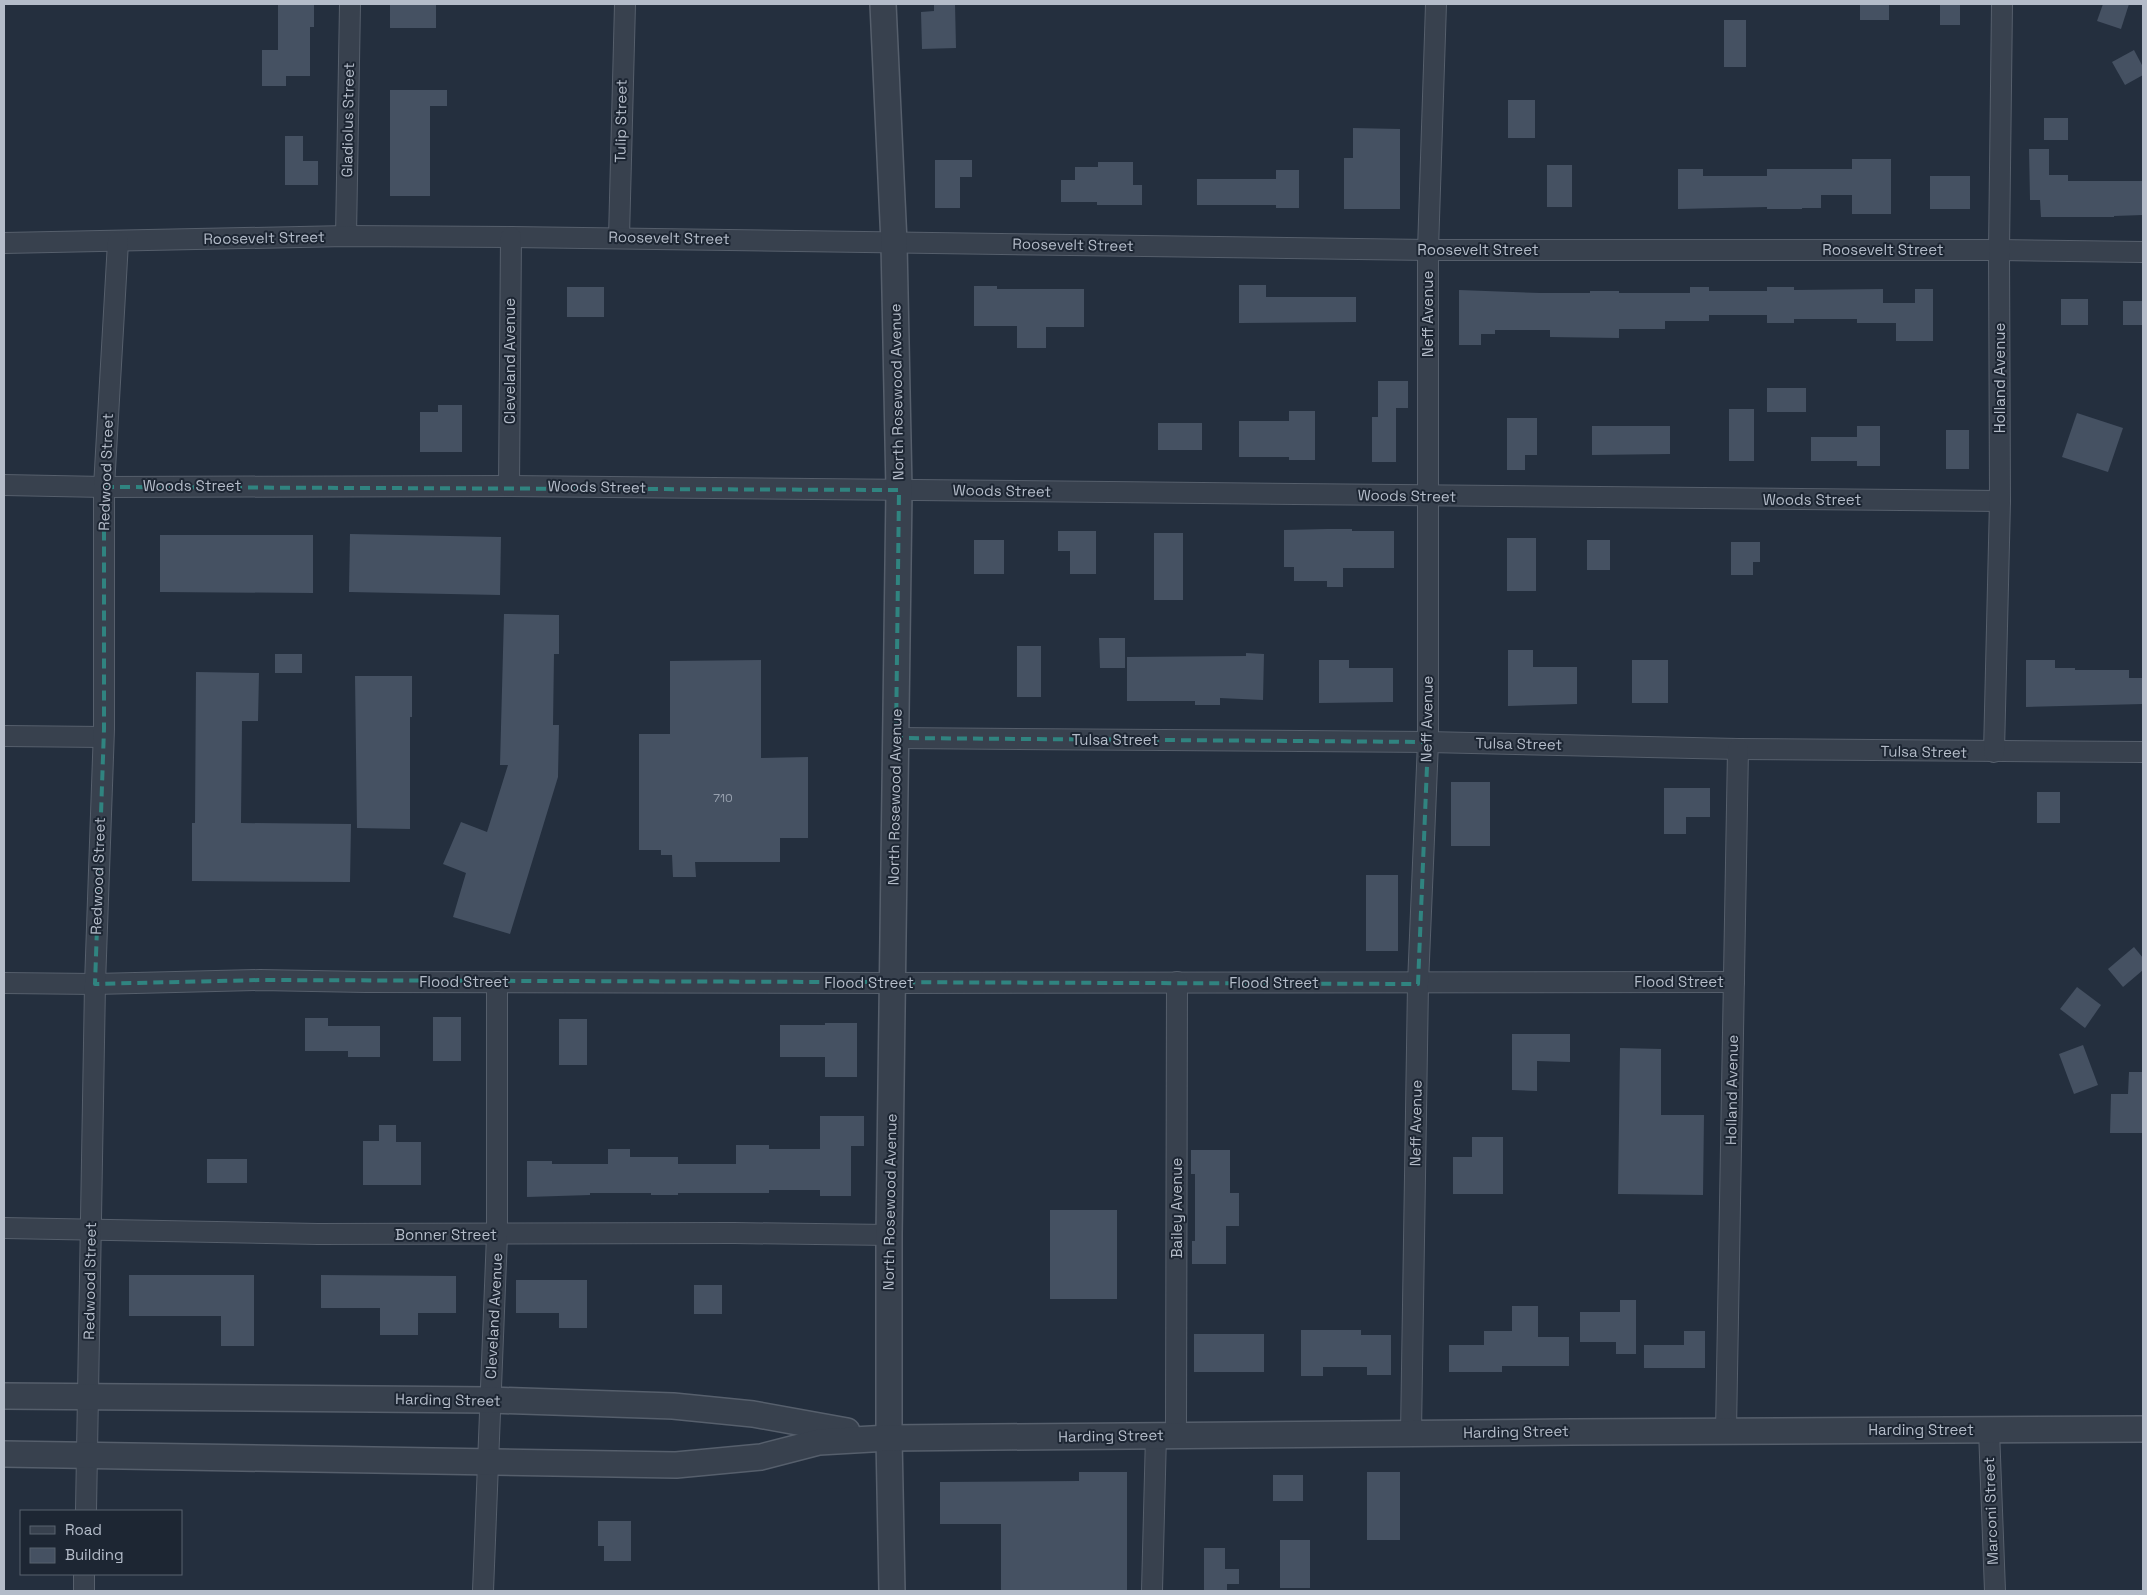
<svg xmlns="http://www.w3.org/2000/svg" width="2147" height="1595" viewBox="0 0 2147 1595" font-family="'Space Grotesk',sans-serif">
<style>
.building{fill:#455162}
.lines{fill:none;stroke-linecap:round;stroke-linejoin:round}
.minor-casing{stroke:#565f6c;stroke-width:22}
.tertiary-casing{stroke:#565f6c;stroke-width:28}
.minor{stroke:#38414e;stroke-width:20}
.tertiary{stroke:#38414e;stroke-width:25}
.marked{fill:none;stroke:#308480;stroke-width:4;stroke-dasharray:10 6;stroke-linejoin:round}
.labels{text-anchor:middle;stroke-width:4;stroke-linejoin:round;paint-order:stroke}
.number-label{font-size:12px;fill:#98a1af}
.street-label{font-size:15px;fill:#b4bcc9;stroke:#1d2633}
</style>
<rect width="100%" height="100%" fill="#242f3e"/>
<g class="building">
<polygon points="278,4 314,4 314,27 310,27 310,76 286,76 286,86 262,86 262,50 278,50"/>
<rect x="390" y="4" width="46" height="24"/>
<polygon points="934,4 955,4 956,48 922,49 921,12 934,11"/>
<rect x="1860" y="4" width="29" height="16"/>
<rect x="1940" y="4" width="20" height="21"/>
<polygon points="2103,4 2129,4 2121,29 2097,21"/>
<rect x="1724" y="20" width="22" height="47"/>
<polygon points="2134,50 2143,67 2143,75 2125,85 2112,62"/>
<polygon points="390,90 447,90 447,106 430,106 430,196 390,196"/>
<rect x="1508" y="100" width="27" height="38"/>
<rect x="2044" y="118" width="24" height="22"/>
<polygon points="1353,128 1400,129 1400,209 1344,209 1344,158 1353,158"/>
<polygon points="285,136 303,136 303,161 318,161 318,185 285,185"/>
<polygon points="2029,149 2049,149 2049,175 2068,175 2068,181 2143,181 2143,215 2114,216 2114,217 2041,217 2040,200 2030,200"/>
<polygon points="1852,159 1891,159 1891,214 1852,214 1852,195 1821,195 1821,208 1802,208 1802,209 1767,209 1767,207 1678,209 1678,169 1703,169 1703,176 1767,176 1767,169 1852,169"/>
<polygon points="935,160 972,160 972,177 960,177 960,208 935,208"/>
<polygon points="1098,162 1133,162 1133,185 1142,185 1142,205 1097,205 1097,202 1061,202 1061,180 1075,180 1075,167 1098,167"/>
<rect x="1547" y="165" width="25" height="42"/>
<polygon points="1276,170 1299,170 1299,208 1276,208 1276,205 1197,205 1197,179 1276,179"/>
<rect x="1930" y="176" width="40" height="33"/>
<polygon points="1239,285 1266,285 1266,297 1356,297 1356,322 1239,323"/>
<polygon points="974,286 997,286 997,289 1084,289 1084,327 1046,327 1046,348 1017,348 1017,326 974,326"/>
<rect x="567" y="287" width="37" height="30"/>
<polygon points="1690,287 1709,287 1709,291 1767,291 1767,287 1794,287 1794,290 1883,289 1883,303 1915,303 1915,289 1933,289 1933,341 1896,341 1896,323 1857,323 1857,319 1794,319 1794,323 1767,323 1767,315 1709,315 1709,321 1665,321 1665,329 1619,329 1619,338 1550,337 1550,330 1495,330 1495,334 1481,334 1481,345 1459,345 1459,290 1540,293 1590,293 1590,291 1619,291 1619,293 1690,293"/>
<rect x="2061" y="299" width="27" height="26"/>
<rect x="2123" y="301" width="20" height="24"/>
<polygon points="1378,381 1408,381 1408,408 1396,408 1396,462 1372,462 1372,417 1378,417"/>
<rect x="1767" y="388" width="39" height="24"/>
<polygon points="438,405 462,405 462,452 420,452 420,412 438,412"/>
<rect x="1729" y="409" width="25" height="52"/>
<polygon points="1289,411 1315,411 1315,460 1289,460 1289,457 1239,457 1239,421 1289,421"/>
<polygon points="2077,413 2123,428 2108,472 2062,457"/>
<polygon points="1507,418 1537,418 1537,455 1525,455 1525,470 1507,470"/>
<rect x="1158" y="423" width="44" height="27"/>
<polygon points="1592,426 1670,426 1670,454 1592,455"/>
<polygon points="1857,426 1880,426 1880,466 1857,466 1857,461 1811,461 1811,437 1857,437"/>
<rect x="1946" y="430" width="23" height="39"/>
<polygon points="1327,529 1352,529 1352,531 1394,531 1394,568 1343,568 1343,587 1327,587 1327,581 1294,581 1294,567 1284,567 1284,530"/>
<polygon points="1058,531 1096,531 1096,574 1070,574 1070,551 1058,551"/>
<rect x="1154" y="533" width="29" height="67"/>
<polygon points="350,534 501,537 500,595 349,592"/>
<polygon points="160,535 313,535 313,593 160,592"/>
<rect x="1507" y="538" width="29" height="53"/>
<rect x="974" y="540" width="30" height="34"/>
<rect x="1587" y="540" width="23" height="30"/>
<polygon points="1731,542 1760,542 1760,562 1753,562 1753,575 1731,575"/>
<polygon points="504,614 559,615 559,654 554,654 553,725 559,725 558,777 510,934 453,917 466,873 443,864 461,822 487,832 508,765 500,765"/>
<polygon points="1099,638 1125,638 1125,668 1100,668"/>
<rect x="1017" y="646" width="24" height="51"/>
<polygon points="1508,650 1533,650 1533,667 1577,667 1577,704 1508,706"/>
<polygon points="1246,653 1264,654 1263,700 1220,698 1220,705 1195,705 1195,701 1127,701 1127,657 1246,656"/>
<rect x="275" y="654" width="27" height="19"/>
<polygon points="761,660 761,758 808,757 808,838 780,838 780,862 695,862 696,877 673,877 672,855 661,855 661,850 639,850 639,734 670,734 670,661"/>
<polygon points="1319,660 1349,660 1349,668 1393,668 1393,702 1319,703"/>
<rect x="1632" y="660" width="36" height="43"/>
<polygon points="2026,660 2055,660 2055,668 2075,668 2075,670 2129,670 2129,678 2143,678 2143,704 2026,707"/>
<polygon points="196,672 259,673 258,721 242,721 241,823 351,824 350,882 192,881 192,823 195,823"/>
<polygon points="355,676 412,676 412,717 410,717 410,829 357,828"/>
<rect x="1451" y="782" width="39" height="64"/>
<polygon points="1664,788 1710,788 1710,817 1686,817 1686,834 1664,834"/>
<rect x="2037" y="792" width="23" height="31"/>
<rect x="1366" y="875" width="32" height="76"/>
<polygon points="2134,947 2143,958 2143,970 2123,987 2108,969"/>
<polygon points="2077,987 2101,1005 2085,1028 2060,1009"/>
<rect x="433" y="1017" width="28" height="44"/>
<polygon points="305,1018 328,1018 328,1026 380,1026 380,1057 348,1057 348,1051 305,1051"/>
<rect x="559" y="1019" width="28" height="46"/>
<polygon points="825,1023 857,1023 857,1077 825,1077 825,1057 780,1057 780,1025 825,1025"/>
<polygon points="1512,1034 1570,1034 1570,1062 1537,1061 1537,1091 1512,1090"/>
<polygon points="2083,1045 2098,1085 2074,1094 2059,1054"/>
<polygon points="1620,1048 1661,1049 1661,1115 1704,1115 1703,1195 1618,1194"/>
<polygon points="2129,1072 2143,1072 2143,1133 2110,1133 2111,1094 2128,1094"/>
<polygon points="820,1116 864,1116 864,1146 851,1146 851,1196 820,1196 820,1190 769,1190 769,1193 678,1193 678,1195 651,1195 651,1193 590,1193 590,1195 527,1197 527,1161 552,1161 552,1164 608,1164 608,1149 630,1149 630,1157 678,1157 678,1164 736,1164 736,1145 769,1145 769,1149 820,1149"/>
<polygon points="379,1125 396,1125 396,1142 421,1142 421,1185 363,1185 363,1141 379,1141"/>
<polygon points="1472,1137 1503,1137 1503,1194 1453,1194 1453,1157 1472,1157"/>
<polygon points="1191,1150 1230,1150 1230,1193 1239,1193 1239,1226 1226,1226 1226,1264 1192,1264 1192,1241 1195,1241 1195,1174 1191,1174"/>
<rect x="207" y="1159" width="40" height="24"/>
<rect x="1050" y="1210" width="67" height="89"/>
<polygon points="129,1275 254,1275 254,1346 221,1346 221,1316 129,1316"/>
<polygon points="321,1275 456,1276 456,1313 418,1313 418,1335 380,1335 380,1308 321,1308"/>
<polygon points="516,1280 587,1280 587,1328 559,1328 559,1313 516,1313"/>
<rect x="694" y="1285" width="28" height="29"/>
<polygon points="1620,1300 1636,1300 1636,1354 1616,1354 1616,1342 1580,1342 1580,1312 1620,1312"/>
<polygon points="1512,1306 1538,1306 1538,1337 1569,1337 1569,1366 1502,1366 1502,1372 1449,1372 1449,1345 1484,1345 1484,1331 1512,1331"/>
<polygon points="1301,1330 1361,1330 1361,1335 1391,1335 1391,1375 1367,1375 1367,1367 1323,1367 1323,1376 1301,1376"/>
<polygon points="1684,1331 1705,1331 1705,1368 1644,1368 1644,1345 1684,1345"/>
<rect x="1194" y="1334" width="70" height="38"/>
<polygon points="1079,1472 1127,1472 1127,1591 1001,1591 1001,1524 940,1524 940,1482 1079,1481"/>
<rect x="1367" y="1472" width="33" height="68"/>
<rect x="1273" y="1475" width="30" height="26"/>
<polygon points="598,1521 631,1521 631,1561 604,1561 604,1546 598,1546"/>
<rect x="1280" y="1540" width="30" height="48"/>
<polygon points="1204,1548 1225,1548 1225,1569 1239,1569 1239,1584 1227,1584 1227,1591 1204,1591"/>
</g>
<g class="lines">
<g class="minor-casing">
<g id="minor">
<polyline points="346,236 350,4"/>
<polyline points="619,237 625,4"/>
<polyline points="4,243 346,236 511,237 1428,250 1999,250 2143,252"/>
<polyline points="4,485 104,487 509,486 2000,501"/>
<polyline points="509,486 511,237"/>
<polyline points="4,736 103,737"/>
<polyline points="896,738 1428,742 1738,749 2143,752"/>
<polyline points="1994,752 2000,501 1999,250 2002,4"/>
<polyline points="4,983 95,984 260,980 365,982 893,983 1734,982"/>
<polyline points="4,1228 318,1234 734,1233 889,1235"/>
<polyline points="1989,1430 1995,1591"/>
<polyline points="1726,1431 1738,749"/>
<polyline points="1411,1433 1418,984 1428,742 1428,250 1436,4"/>
<polyline points="1176,1435 1177,982"/>
<polyline points="86,1511 95,984 104,729 104,487 118,242"/>
<polyline points="84,1591 84,1574"/>
<polyline points="483,1591 497,1235 497,982"/>
<polyline points="1152,1591 1156,1435"/>
</g>
</g>
<g class="tertiary-casing">
<g id="tertiary">
<polyline points="883,4 894,243 899,490 889,1235 889,1438 892,1591"/>
<polyline points="4,1396 490,1400 673,1406 753,1414 847,1431"/>
<polyline points="4,1454 676,1465 761,1457 819,1442 889,1438 1572,1432 2143,1429"/>
</g>
</g>
<use href="#minor" class="minor"/>
<use href="#tertiary" class="tertiary"/>
</g>
<path class="marked" d="M 104,487 L 899,490 L 896,738 L 1428,742 L 1418,984 L 260,980 L 95,984 L 104,729 Z"/>
<g class="labels">
<g class="number-label">
<text x="723" y="802">710</text>
</g>
<g class="street-label">
<text transform="translate(348 120) rotate(-89)" y="5">Gladiolus Street</text>
<text transform="translate(621 121) rotate(-89)" y="5">Tulip Street</text>
<text transform="translate(264 238) rotate(-1)" y="5">Roosevelt Street</text>
<text transform="translate(669 238) rotate(1)" y="5">Roosevelt Street</text>
<text transform="translate(1073 245) rotate(1)" y="5">Roosevelt Street</text>
<text x="1478" y="255">Roosevelt Street</text>
<text x="1883" y="255">Roosevelt Street</text>
<text transform="translate(1428 314) rotate(-90)" y="5">Neff Avenue</text>
<text transform="translate(510 361) rotate(-90)" y="5">Cleveland Avenue</text>
<text transform="translate(2000 378) rotate(-90)" y="5">Holland Avenue</text>
<text transform="translate(897 392) rotate(-91)" y="5">North Rosewood Avenue</text>
<text transform="translate(106 472) rotate(-88)" y="5">Redwood Street</text>
<text x="192" y="491">Woods Street</text>
<text transform="translate(597 487) rotate(1)" y="5">Woods Street</text>
<text transform="translate(1002 491) rotate(1)" y="5">Woods Street</text>
<text transform="translate(1407 496) rotate(1)" y="5">Woods Street</text>
<text x="1812" y="505">Woods Street</text>
<text transform="translate(1427 719) rotate(-89)" y="5">Neff Avenue</text>
<text x="1115" y="745">Tulsa Street</text>
<text transform="translate(1519 744) rotate(1)" y="5">Tulsa Street</text>
<text transform="translate(1924 752) rotate(1)" y="5">Tulsa Street</text>
<text transform="translate(895 797) rotate(-89)" y="5">North Rosewood Avenue</text>
<text transform="translate(98 876) rotate(-88)" y="5">Redwood Street</text>
<text x="464" y="987">Flood Street</text>
<text x="1679" y="987">Flood Street</text>
<text x="869" y="988">Flood Street</text>
<text x="1274" y="988">Flood Street</text>
<text transform="translate(1732 1090) rotate(-89)" y="5">Holland Avenue</text>
<text transform="translate(1416 1123) rotate(-89)" y="5">Neff Avenue</text>
<text transform="translate(890 1202) rotate(-89)" y="5">North Rosewood Avenue</text>
<text transform="translate(1177 1208) rotate(-90)" y="5">Bailey Avenue</text>
<text x="446" y="1240">Bonner Street</text>
<text transform="translate(90 1281) rotate(-89)" y="5">Redwood Street</text>
<text transform="translate(494 1316) rotate(-87)" y="5">Cleveland Avenue</text>
<text transform="translate(448 1400) rotate(1)" y="5">Harding Street</text>
<text x="1921" y="1435">Harding Street</text>
<text transform="translate(1516 1432) rotate(-1)" y="5">Harding Street</text>
<text transform="translate(1111 1436) rotate(-1)" y="5">Harding Street</text>
<text transform="translate(1991 1511) rotate(-92)" y="5">Marconi Street</text>
</g>
</g>
<rect width="2147" height="1595" fill="none" stroke="#b4bcc9" stroke-width="10"/>
<rect x="20" y="1510" width="162" height="65" fill="#1d2633" stroke="#59626f"/>
<rect x="30" y="1526" width="25" height="8" fill="#38414e" stroke="#59626f"/>
<text x="65" y="1535" font-size="15" fill="#b4bcc9">Road</text>
<rect x="30" y="1548" width="25" height="15" fill="#455162" stroke="#59626f"/>
<text x="65" y="1560" font-size="15" fill="#b4bcc9">Building</text>
</svg>
